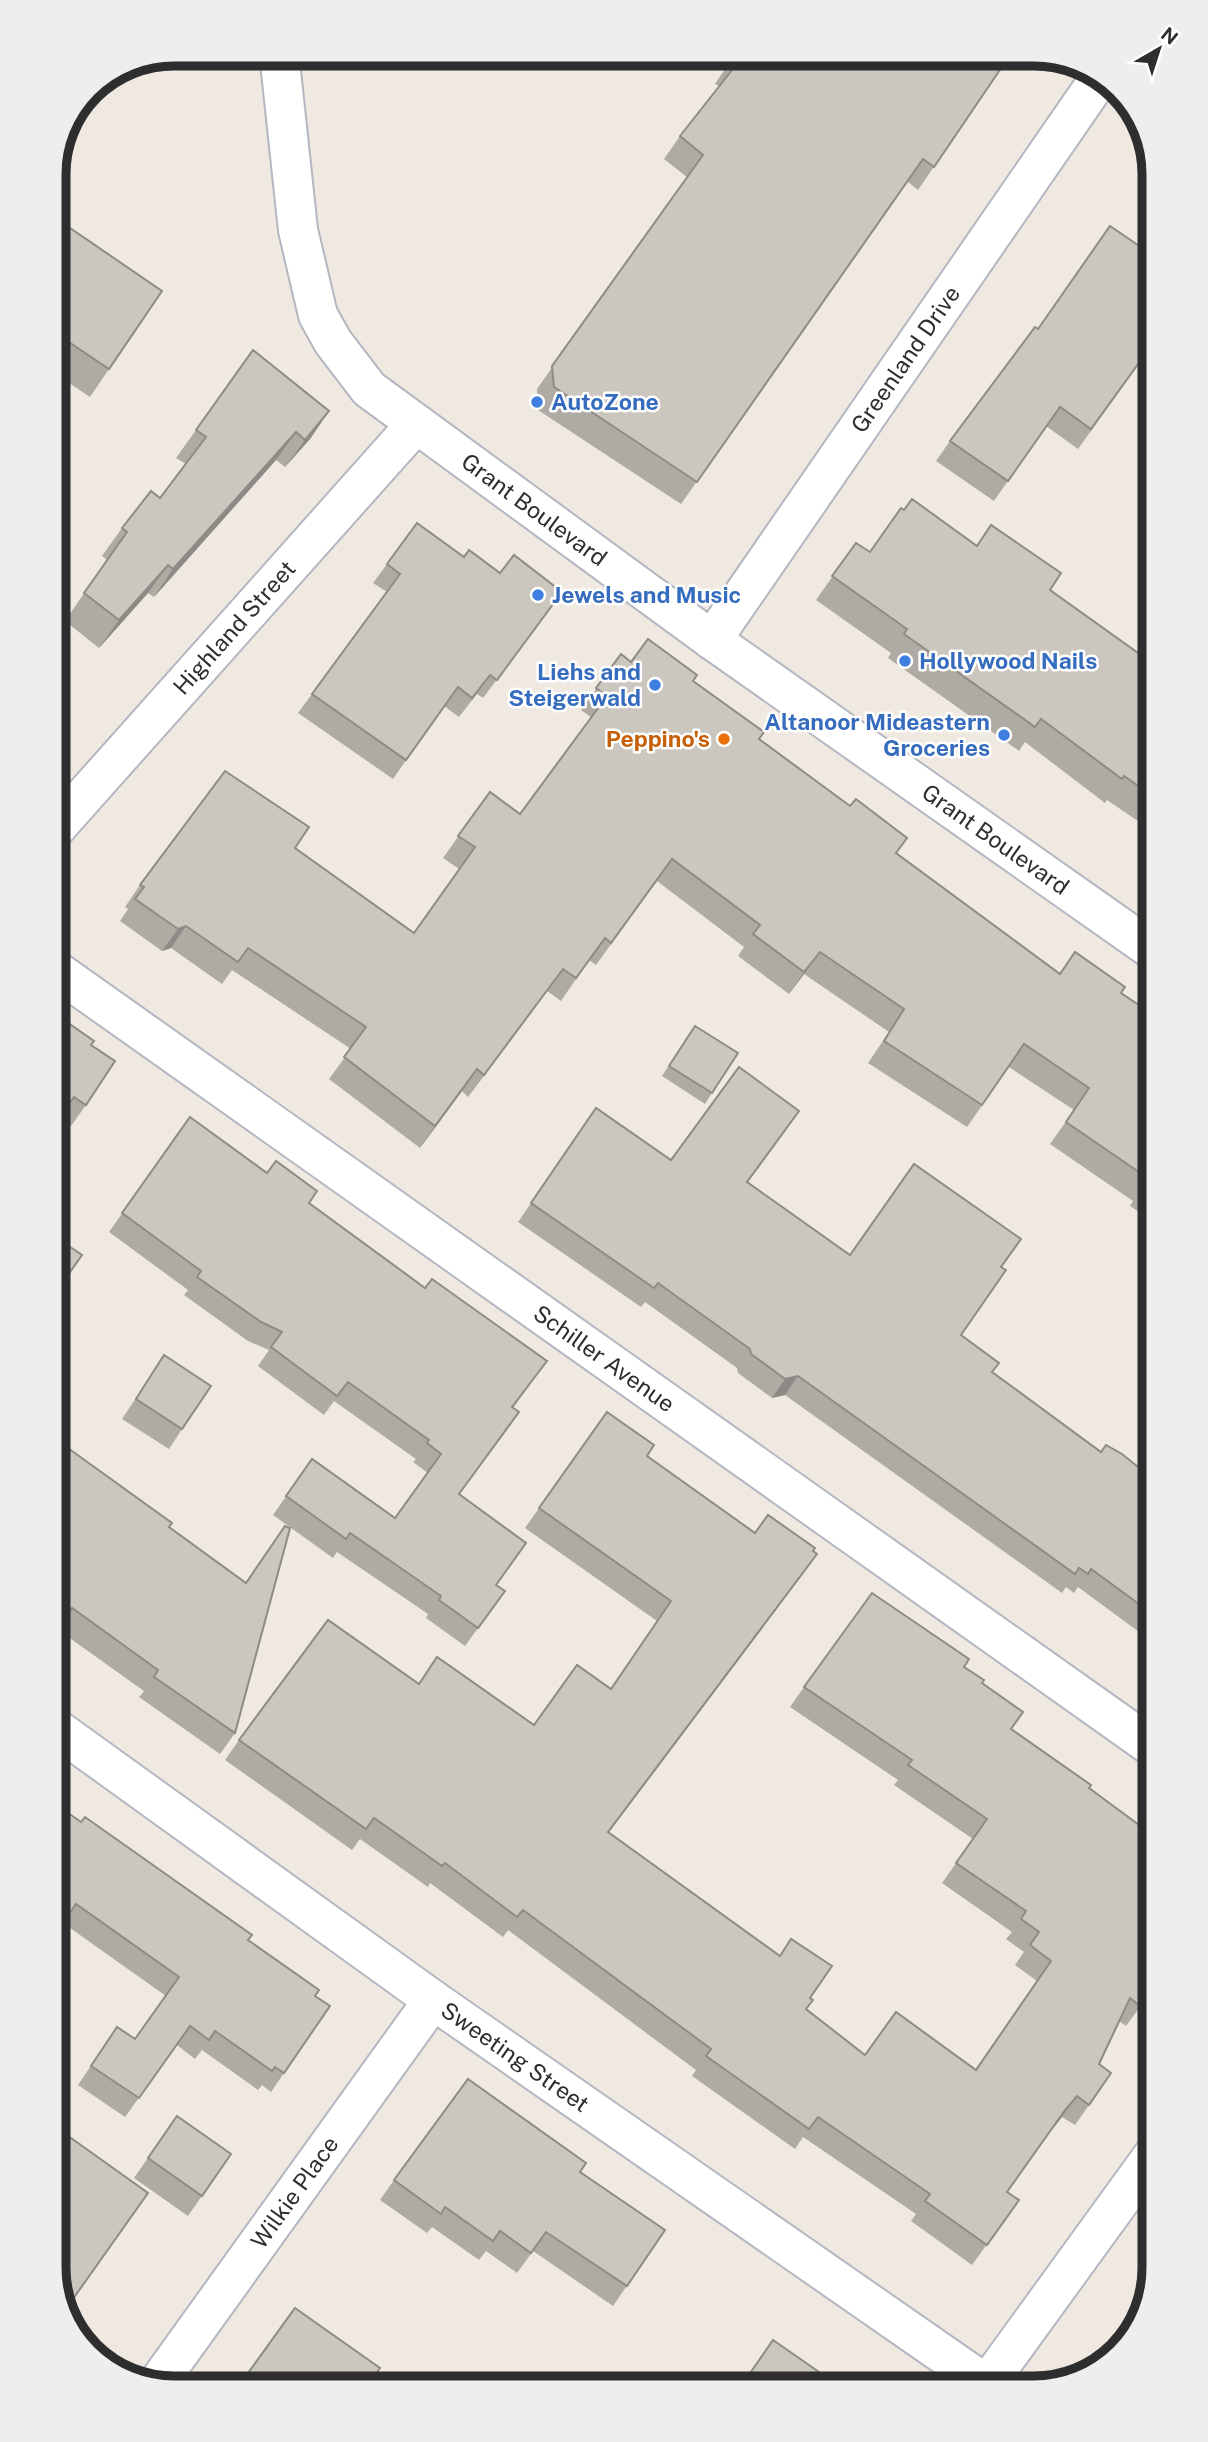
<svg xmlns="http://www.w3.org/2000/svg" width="1208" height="2442" viewBox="0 0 1208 2442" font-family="'Public Sans',sans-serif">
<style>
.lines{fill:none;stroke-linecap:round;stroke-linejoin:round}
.street-casing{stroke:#b4b7c1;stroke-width:42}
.secondary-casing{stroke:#b4b7c1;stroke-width:42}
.street{stroke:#fff;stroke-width:38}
.secondary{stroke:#fff;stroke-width:38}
.wall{fill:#afaba4}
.shaded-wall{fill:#8e8b86}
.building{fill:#cbc7bf;stroke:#8e8b86;stroke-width:2}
.shop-dot{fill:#3f7fe0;stroke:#fff;stroke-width:2.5}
.food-dot{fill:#e8710a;stroke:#fff;stroke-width:2.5}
.labels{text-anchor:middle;stroke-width:5;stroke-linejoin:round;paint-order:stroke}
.street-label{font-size:23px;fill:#2e2e2e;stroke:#fff}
.shop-label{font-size:23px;font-weight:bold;fill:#366cbe;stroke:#fff;text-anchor:start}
.food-label{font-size:23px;font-weight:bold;fill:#c56008;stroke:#fff;text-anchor:end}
.rim{fill:none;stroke:#2e2e2e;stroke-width:9}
</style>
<rect width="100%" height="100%" fill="#efe9e1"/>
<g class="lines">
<g class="street-casing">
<g id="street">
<path id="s1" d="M 712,640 L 1101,76"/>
<path id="s2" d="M 54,830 L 416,424"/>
<path id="s3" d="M 54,969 L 1154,1748"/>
<path id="s4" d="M 54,1727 L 433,2000 L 980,2380"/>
<polyline points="990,2380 1154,2154"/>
<path id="s5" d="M 157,2384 L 433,2000"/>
</g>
</g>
<g class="secondary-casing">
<g id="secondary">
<path id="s6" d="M 280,62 L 298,230 L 318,315 L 333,342 L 369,389 L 712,640 L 1154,951"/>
</g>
</g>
<use href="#street" class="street"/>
<use href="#secondary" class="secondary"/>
</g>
<g class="wall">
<polygon points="1010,55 918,190 907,181 681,504 538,410 537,389 687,177 664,159 680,136 719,86 715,84 733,57"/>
<polygon points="1152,167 1154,174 1154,199 1138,187"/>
<polygon points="54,217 109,369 90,397 54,373"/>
<polygon points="1154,256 1154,368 1142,360 1078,449 1046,426 994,501 936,461 950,441 1038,329"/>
<polygon points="253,350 329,411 310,439 285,467 276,460 154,597 148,593 99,648 65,621 107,560 102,556 122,528 160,498 186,464 176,458"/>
<polygon points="904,510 977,546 991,525 1050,590 1141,655 1154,645 1154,832 1107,800 1105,803 1025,742 1019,751 888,658 891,653 816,600 856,543 870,552"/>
<polygon points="464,557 549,610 483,698 477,694 459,717 444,706 393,779 298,713 387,592 373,583 387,564"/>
<polygon points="621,654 631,662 693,681 759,739 897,853 1060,974 1121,993 1154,1015 1154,1222 1130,1206 1133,1201 1050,1144 1074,1110 1009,1067 967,1127 868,1063 889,1032 804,974 789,994 738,956 744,947 657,881 596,965 589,960 561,1001 547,991 468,1097 462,1091 420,1148 329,1079 351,1049 232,970 222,984 171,948 162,951 120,921 128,909 125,907 140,885 295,848 414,933 459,869 443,858 490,792 520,814 591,717 581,710"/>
<polygon points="688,1036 712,1093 705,1104 662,1076"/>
<polygon points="91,1045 86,1105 71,1126 60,1118"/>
<polygon points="596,1108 671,1160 786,1130 748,1182 850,1255 1001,1267 961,1335 992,1372 1101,1452 1154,1484 1154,1643 1078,1587 1074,1593 1066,1587 1062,1593 785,1395 772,1398 738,1373 737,1368 645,1302 641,1307 518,1222"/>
<polygon points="190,1117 425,1288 547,1361 513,1408 459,1495 497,1585 505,1591 465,1646 426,1618 428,1614 337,1552 333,1558 273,1515 312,1459 395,1518 428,1473 413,1462 416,1459 334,1401 324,1415 258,1366 269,1350 248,1341 184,1295 188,1290 109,1232"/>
<polygon points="164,1355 182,1429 169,1449 122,1419"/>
<polygon points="607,1412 647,1456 755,1533 813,1551 817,1554 609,1832 810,1998 806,2009 865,2055 975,2070 1037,1981 1015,1965 1024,1952 1006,1939 1012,1932 942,1883 973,1839 894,1785 898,1780 790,1707 804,1687 964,1667 982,1683 1011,1729 1154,1836 1154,1988 1126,2026 1119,2021 1099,2064 1089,2105 1075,2125 1062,2117 1051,2131 1007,2192 1019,2200 972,2265 911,2221 916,2214 803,2137 795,2149 692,2076 696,2070 508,1930 503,1937 430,1883 428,1887 360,1839 352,1850 225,1760 239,1740 419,1684 534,1725 611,1689 657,1621 525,1528"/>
<polygon points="54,1438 169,1528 235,1733 220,1754 139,1697 144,1691 57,1629 54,1633"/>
<polygon points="54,1803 248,1940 315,1996 330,2006 271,2092 262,2085 258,2090 202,2050 195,2059 177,2045 125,2117 78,2085 117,2027 135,2039 166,1996 63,1923 54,1935"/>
<polygon points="177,2116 231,2154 188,2216 134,2178"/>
<polygon points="580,2172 665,2230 613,2306 533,2251 517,2273 486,2251 479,2260 432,2227 427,2233 380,2200 394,2180"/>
</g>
<g class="shaded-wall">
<polygon points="329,411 310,439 285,467 305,440"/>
<polygon points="296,432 276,460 154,597 173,569"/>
<polygon points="168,565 148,593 99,648 119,620"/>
<polygon points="186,926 171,948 162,951 178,929"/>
<polygon points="820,952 804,974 789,994 804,972"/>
<polygon points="563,969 547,991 468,1097 484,1075"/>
<polygon points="477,1069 462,1091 420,1148 435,1126"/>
<polygon points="798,1376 785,1395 772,1398 785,1379"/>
<polygon points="817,1554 803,1574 594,1852 608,1832"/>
<polygon points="1077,2096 1062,2117 1051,2131 1065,2110"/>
</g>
<g class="building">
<polygon points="1010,55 934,167 923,159 697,482 554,387 552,366 703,155 680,136 736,65 731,61 733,57"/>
<polygon points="54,217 162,291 109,369 54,332"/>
<polygon points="1110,226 1154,256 1154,342 1091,429 1060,407 1008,481 950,441 1035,327 1038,329"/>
<polygon points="253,350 329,411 305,440 296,432 173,569 168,565 119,620 84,593 127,532 122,528 151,491 160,498 206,437 196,430"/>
<polygon points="912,499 977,546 991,525 1061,573 1050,590 1141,655 1150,642 1154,645 1154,797 1124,776 1122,779 1041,719 1035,727 904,634 907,629 832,576 856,543 870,552 901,508 904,510"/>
<polygon points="417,523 464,557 469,550 500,573 514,555 562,592 497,680 490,675 472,698 458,687 406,760 312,694 400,574 387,564"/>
<polygon points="648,639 697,675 693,681 764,732 759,739 850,806 856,799 907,838 896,853 1060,974 1075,952 1125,987 1121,993 1154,1015 1154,1189 1146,1184 1149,1179 1066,1122 1089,1088 1024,1044 982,1105 884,1041 904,1009 820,952 804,972 753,934 760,925 672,859 611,943 605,938 576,978 563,969 484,1075 477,1069 435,1126 344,1057 366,1027 248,948 238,962 186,926 178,929 135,899 144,887 140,885 225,771 309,827 295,848 414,933 475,847 458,836 490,792 520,814 607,696 596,688 621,654 631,662"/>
<polygon points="54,1013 94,1041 91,1045 115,1061 86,1105 74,1097 54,1124"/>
<polygon points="695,1026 738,1053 712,1093 669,1066"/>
<polygon points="739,1067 799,1111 747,1182 850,1255 914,1164 1021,1239 1001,1267 1006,1270 961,1335 999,1363 992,1372 1101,1452 1106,1445 1122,1454 1153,1479 1151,1482 1154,1484 1154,1615 1091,1569 1088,1574 1079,1568 1075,1574 798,1376 785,1379 751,1354 750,1349 658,1283 654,1288 531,1203 596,1108 671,1160"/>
<polygon points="190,1117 267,1173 276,1161 317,1191 309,1203 425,1288 432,1279 547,1361 512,1407 519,1412 459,1494 526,1543 496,1585 505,1591 478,1628 439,1600 441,1596 350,1533 346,1539 286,1496 312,1459 395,1518 441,1454 427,1443 429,1440 348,1382 337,1396 271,1347 282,1332 261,1322 197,1277 201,1271 122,1213"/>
<polygon points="54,1236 82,1255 54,1295"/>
<polygon points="164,1355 211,1386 182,1429 136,1399"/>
<polygon points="607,1412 654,1445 647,1456 755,1533 768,1515 815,1548 813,1551 817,1554 608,1832 780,1956 791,1939 832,1966 810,1998 813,2000 806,2009 865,2055 896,2012 976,2070 1051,1961 1030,1945 1039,1932 1021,1919 1026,1911 956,1863 987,1819 908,1765 912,1760 804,1687 872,1593 969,1659 964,1667 984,1680 982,1683 1023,1712 1011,1729 1091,1785 1089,1788 1154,1836 1154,1987 1140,2006 1130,1998 1099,2064 1111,2073 1089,2105 1077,2096 1065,2110 1007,2192 1019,2200 987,2245 925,2201 930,2194 818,2117 809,2129 706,2056 711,2049 523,1910 517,1917 445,1863 442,1866 374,1818 366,1829 239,1740 328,1620 419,1684 437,1657 534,1725 577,1665 611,1689 671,1601 539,1508"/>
<polygon points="54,1438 172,1523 169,1527 246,1583 285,1526 290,1528 235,1733 154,1677 158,1670 72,1608 66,1616 54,1607"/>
<polygon points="54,1803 81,1822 85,1817 252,1935 248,1940 319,1990 315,1996 330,2006 284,2073 275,2067 272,2071 215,2031 209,2040 190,2026 139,2098 91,2066 117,2027 135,2039 179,1977 76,1904 55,1934 54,1934"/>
<polygon points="468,2079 586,2163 580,2172 665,2230 627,2286 546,2232 531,2253 500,2231 493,2241 445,2207 441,2214 394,2180"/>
<polygon points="177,2116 231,2154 202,2196 148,2158"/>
<polygon points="64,2133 148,2193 63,2313 54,2268 54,2147"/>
<polygon points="295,2308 380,2368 376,2374 384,2379 379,2385 238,2387"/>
<polygon points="1139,2316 1133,2335 1115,2350"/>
<polygon points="773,2340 832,2381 744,2382"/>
</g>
<g class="shop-dot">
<circle cx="537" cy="402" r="7"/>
<circle cx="538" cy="595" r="7"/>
<circle cx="905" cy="661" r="7"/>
<circle cx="655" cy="685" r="7"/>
<circle cx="1004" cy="735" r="7"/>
</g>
<circle class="food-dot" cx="724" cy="739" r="7"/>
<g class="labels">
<g class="street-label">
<text dy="8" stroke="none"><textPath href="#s1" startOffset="341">Greenland Drive</textPath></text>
<text dy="8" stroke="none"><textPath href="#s6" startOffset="551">Grant Boulevard</textPath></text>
<text dy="8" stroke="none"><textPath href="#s2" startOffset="271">Highland Street</textPath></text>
<text dy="8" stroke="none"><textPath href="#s6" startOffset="1118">Grant Boulevard</textPath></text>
<text dy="8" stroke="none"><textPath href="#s3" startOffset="674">Schiller Avenue</textPath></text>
<text dy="8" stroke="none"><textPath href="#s4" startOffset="567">Sweeting Street</textPath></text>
<text dy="8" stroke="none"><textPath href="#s5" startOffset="236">Wilkie Place</textPath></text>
</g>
<g class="shop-label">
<text x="551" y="410">AutoZone</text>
<text x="552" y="603">Jewels and Music</text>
<text x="919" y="669">Hollywood Nails</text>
<text x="641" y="680" text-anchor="end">Liehs and<tspan x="641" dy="26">Steigerwald</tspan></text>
<text x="990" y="730" text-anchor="end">Altanoor Mideastern<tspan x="990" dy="26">Groceries</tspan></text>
</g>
<g class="food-label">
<text x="710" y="747">Peppino's</text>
</g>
</g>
<path d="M0 0H1208V2442H0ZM174 66H1034A108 108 0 0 1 1142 174V2268A108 108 0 0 1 1034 2376H174A108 108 0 0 1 66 2268V174A108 108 0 0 1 174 66Z" fill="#eee" fill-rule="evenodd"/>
<path class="rim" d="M174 66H1034A108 108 0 0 1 1142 174V2268A108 108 0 0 1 1034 2376H174A108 108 0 0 1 66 2268V174A108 108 0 0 1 174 66Z"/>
<g transform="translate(1159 49) rotate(39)" stroke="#ffffff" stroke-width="5" paint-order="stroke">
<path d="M0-5L12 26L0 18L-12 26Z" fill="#2e2e2e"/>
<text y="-10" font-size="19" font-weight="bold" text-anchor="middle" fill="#2e2e2e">N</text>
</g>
</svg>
